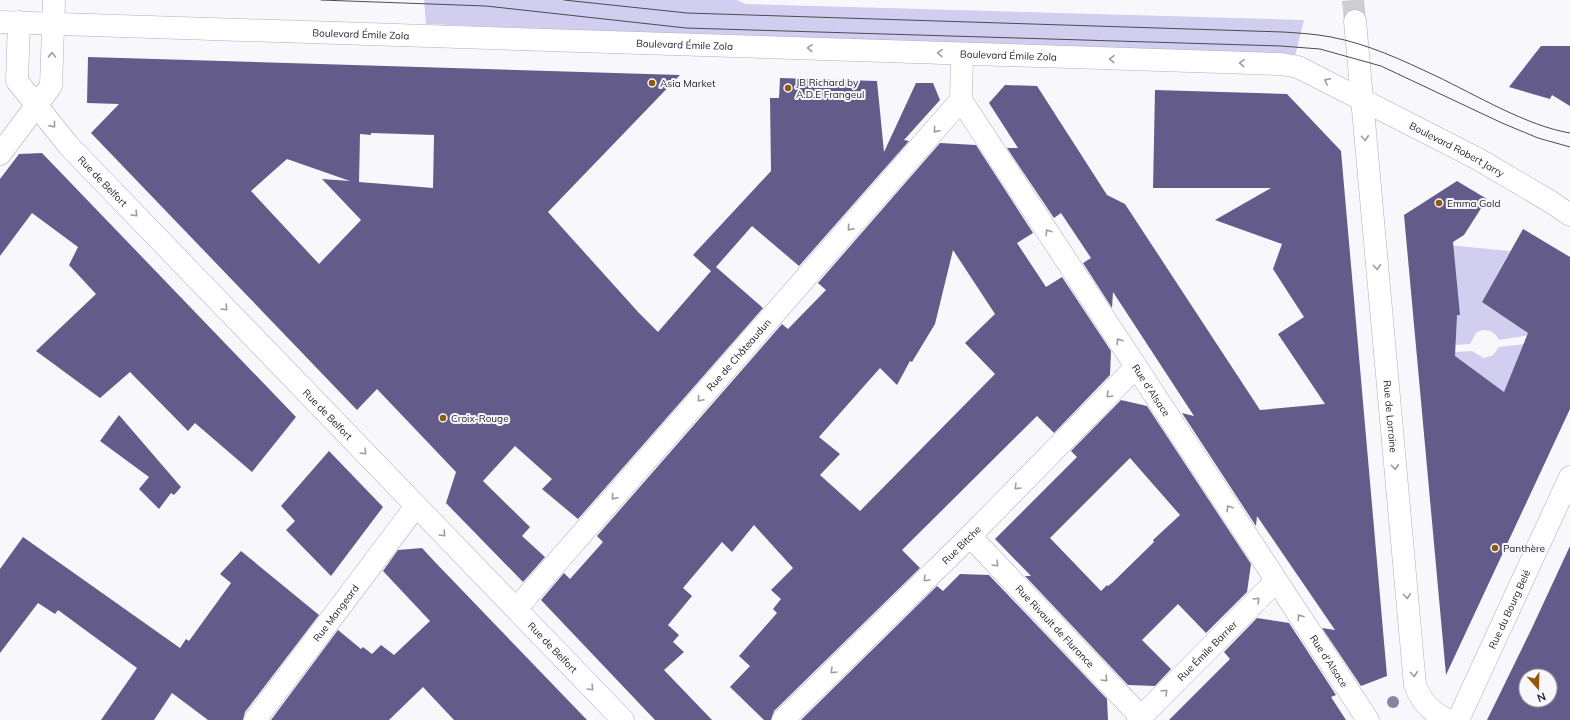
<svg xmlns="http://www.w3.org/2000/svg" width="1570" height="720" viewBox="0 0 1570 720" font-family="Mulish,sans-serif">
<style>
.green{fill:#d2cef0}
.building{fill:#635b8a;fill-rule:evenodd}
.lines{fill:none;stroke-linecap:round;stroke-linejoin:round}
.minor-tunnel{stroke:#ceced2;stroke-width:22;stroke-dasharray:22 11;stroke-linecap:butt}
.minor-casing{stroke:#afadbf;stroke-width:23}
.secondary-casing{stroke:#afadbf;stroke-width:23}
.minor{stroke:#fff;stroke-width:22}
.secondary{stroke:#fff;stroke-width:22}
.tram{stroke:#4c4b51;stroke-width:1}
.tree{fill:#8a81a3}
.oneway{stroke:#9d9da0}
.poi-dot{fill:#8f580d;stroke:#f8f8fc;stroke-width:1.5}
.labels{text-anchor:middle;stroke-width:4;stroke-linejoin:round;paint-order:stroke}
.street-label{font-size:10px;fill:#26252c;stroke:#f8f8fc}
.poi-label{font-size:10px;fill:#26252c;stroke:#f8f8fc;text-anchor:start}
</style>
<rect width="100%" height="100%" fill="#f8f8fc"/>
<g class="green">
<polygon points="424,0 737,0 746,4 1304,20 1295,56 948,45 426,24"/>
<path d="M 1448,245 L 1510,251 L 1482,302 L 1531,335 L 1499,340 C 1494,330 1485,327 1476,333 L 1470,344 L 1456,345 Z"/>
<polygon points="1525,344 1504,392 1482,376 1455,361 1455,352 1472,351 1484,358 1493,355 1499,347"/>
</g>
<g class="building">
<polygon points="1541,46 1570,46 1570,106 1552,95 1550,99 1509,87"/>
<path d="M 88,57 L 680,75 L 548,212 L 639,313 L 658,332 L 711,271 L 693,255 L 771,171 L 770,98 L 779,98 L 780,78 L 877,81 L 884,152 L 916,83 L 933,83 L 940,100 L 904,140 L 909,141 L 799,266 L 752,226 L 716,267 L 763,308 L 578,519 L 542,489 L 552,479 L 515,446 L 483,481 L 530,527 L 522,536 L 545,557 L 523,582 L 446,503 L 456,472 L 377,389 L 357,410 L 91,133 L 119,104 L 87,103 ZM 371,133 L 434,135 L 433,188 L 359,182 L 360,134 L 371,135 ZM 287,159 L 350,181 L 322,179 L 361,220 L 319,264 L 251,191 Z"/>
<polygon points="1005,85 1037,86 1107,195 1125,204 1260,410 1325,404 1278,334 1304,317 1273,269 1282,244 1215,220 1271,188 1153,188 1155,90 1287,94 1341,151 1387,676 1361,686 1322,628 1335,630 1257,516 1256,526 1182,413 1194,416 1113,292 1112,308 1083,263 1091,258 1061,213 1054,218 1007,148 1018,148 989,103"/>
<path d="M 940,143 L 976,145 L 1033,233 L 1017,243 L 1046,287 L 1062,277 L 1111,351 L 1110,375 L 1054,433 L 1037,416 L 902,550 L 920,568 L 774,711 L 771,720 L 764,720 L 730,687 L 750,666 L 739,656 L 777,613 L 773,609 L 781,599 L 771,590 L 793,568 L 754,525 L 732,552 L 722,542 L 683,588 L 692,596 L 668,625 L 679,635 L 673,642 L 684,652 L 664,670 L 712,720 L 655,720 L 541,600 L 564,573 L 570,579 L 603,542 L 597,536 L 782,324 L 788,329 L 826,290 L 818,283 ZM 953,250 L 995,314 L 965,343 L 995,374 L 860,511 L 820,475 L 840,454 L 819,437 L 880,368 L 897,385 L 910,361 L 912,362 L 935,324 Z"/>
<polygon points="42,153 296,417 252,472 195,423 188,431 130,372 100,398 36,351 96,294 69,265 78,247 32,213 0,256 0,179 19,154"/>
<polygon points="1457,181 1487,199 1464,235 1453,242 1460,315 1457,315 1455,356 1504,392 1528,333 1482,302 1523,229 1570,257 1570,409 1446,675 1404,215"/>
<path d="M 1121,400 L 1147,406 L 1251,564 L 1247,592 L 1206,633 L 1178,604 L 1142,640 L 1171,669 L 1155,686 L 1128,685 L 1025,576 L 1031,576 L 995,539 L 1077,457 L 1071,451 ZM 1130,458 L 1180,515 L 1153,540 L 1154,542 L 1112,583 L 1108,586 L 1107,585 L 1101,591 L 1050,538 Z"/>
<polygon points="119,415 181,487 174,495 171,493 159,509 139,489 149,477 100,441"/>
<polygon points="329,451 383,507 331,576 286,530 295,521 281,506"/>
<polygon points="23,537 180,648 186,639 189,641 231,583 220,574 241,551 319,615 245,712 243,720 208,720 172,693 154,720 101,720 137,668 58,610 55,614 38,603 0,653 0,569"/>
<path d="M 1570,546 L 1570,720 L 1487,720 L 1531,630 ZM 1526,676 L 1550,676 L 1550,700 L 1526,700 Z"/>
<polygon points="422,548 434,561 587,720 454,720 423,687 389,720 271,720 338,630 361,649 363,647 372,654 381,645 394,655 430,621 383,571 398,550"/>
<polygon points="960,574 989,575 1107,699 1108,720 801,720 937,586 943,591"/>
<polygon points="1257,618 1289,623 1336,695 1331,697 1346,720 1169,720 1230,659 1224,652"/>
</g>
<g class="lines">
<polyline class="minor-tunnel" points="1353,0 1355,21"/>
<g class="minor-casing">
<g id="minor">
<path id="s1" d="M 1355,21 L 1415,685 C 1421,702 1431,712 1447,720"/>
<path id="s2" d="M 19,22 L 17,81 L 69,146 L 623,720"/>
<path id="s3" d="M 962,54 L 961,100 L 1368,720"/>
<polyline points="0,154 51,86 54,0"/>
<path id="s4" d="M 970,536 L 1141,717"/>
<path id="s5" d="M 516,609 L 961,100"/>
<path id="s6" d="M 255,720 L 416,506"/>
<path id="s7" d="M 783,720 L 970,536 L 1136,367"/>
<path id="s8" d="M 1138,720 L 1276,581"/>
<path id="s9" d="M 1458,720 L 1570,477"/>
</g>
</g>
<g class="secondary-casing">
<g id="secondary">
<path id="s10" d="M 0,22 L 1281,64 L 1298,67 L 1478,159 L 1551,202 L 1570,215"/>
</g>
</g>
<use href="#minor" class="minor"/>
<use href="#secondary" class="secondary"/>
<g class="tram">
<polyline points="321,0 486,6 686,28 1281,46 1320,49 1381,66 1502,123 1538,138 1570,147"/>
<path d="M 564,0 L 687,13 L 1283,32 C 1299,33 1315,34 1331,37 C 1368,44 1402,60 1436,76 C 1476,95 1527,126 1570,133"/>
</g>
</g>
<circle class="tree" cx="1393" cy="702" r="6"/>
<defs><path id="oneway-chevron" d="M-2-3.5L2.5 0L-2 3.5" fill="none" stroke-width="1.6" stroke-linecap="round" stroke-linejoin="round"/></defs>
<g class="oneway">
<use href="#oneway-chevron" transform="translate(810 48) rotate(-178)"/>
<use href="#oneway-chevron" transform="translate(940 53) rotate(-178)"/>
<use href="#oneway-chevron" transform="translate(52 55) rotate(-88)"/>
<use href="#oneway-chevron" transform="translate(1112 59) rotate(-178)"/>
<use href="#oneway-chevron" transform="translate(1242 63) rotate(-178)"/>
<use href="#oneway-chevron" transform="translate(1327 81) rotate(-153)"/>
<use href="#oneway-chevron" transform="translate(53 125) rotate(51)"/>
<use href="#oneway-chevron" transform="translate(936 130) rotate(131)"/>
<use href="#oneway-chevron" transform="translate(1365 138) rotate(85)"/>
<use href="#oneway-chevron" transform="translate(135 214) rotate(46)"/>
<use href="#oneway-chevron" transform="translate(850 228) rotate(131)"/>
<use href="#oneway-chevron" transform="translate(1048 232) rotate(-123)"/>
<use href="#oneway-chevron" transform="translate(1377 267) rotate(85)"/>
<use href="#oneway-chevron" transform="translate(225 308) rotate(46)"/>
<use href="#oneway-chevron" transform="translate(1119 341) rotate(-123)"/>
<use href="#oneway-chevron" transform="translate(1109 395) rotate(135)"/>
<use href="#oneway-chevron" transform="translate(700 399) rotate(131)"/>
<use href="#oneway-chevron" transform="translate(364 452) rotate(46)"/>
<use href="#oneway-chevron" transform="translate(1395 467) rotate(85)"/>
<use href="#oneway-chevron" transform="translate(1017 487) rotate(135)"/>
<use href="#oneway-chevron" transform="translate(614 497) rotate(131)"/>
<use href="#oneway-chevron" transform="translate(1229 508) rotate(-123)"/>
<use href="#oneway-chevron" transform="translate(443 534) rotate(46)"/>
<use href="#oneway-chevron" transform="translate(996 564) rotate(46)"/>
<use href="#oneway-chevron" transform="translate(926 579) rotate(135)"/>
<use href="#oneway-chevron" transform="translate(1407 596) rotate(85)"/>
<use href="#oneway-chevron" transform="translate(1257 600) rotate(-45)"/>
<use href="#oneway-chevron" transform="translate(1300 617) rotate(-123)"/>
<use href="#oneway-chevron" transform="translate(833 671) rotate(135)"/>
<use href="#oneway-chevron" transform="translate(1414 674) rotate(85)"/>
<use href="#oneway-chevron" transform="translate(1105 679) rotate(46)"/>
<use href="#oneway-chevron" transform="translate(591 688) rotate(46)"/>
<use href="#oneway-chevron" transform="translate(1165 692) rotate(-45)"/>
</g>
<g class="poi-dot">
<circle cx="652" cy="83" r="4"/>
<circle cx="788" cy="88" r="4"/>
<circle cx="1439" cy="203" r="4"/>
<circle cx="443" cy="418" r="4"/>
<circle cx="1495" cy="548" r="4"/>
</g>
<g class="labels">
<g class="street-label">
<text dy="4" stroke="none"><textPath href="#s10" startOffset="361">Boulevard Émile Zola</textPath></text>
<text dy="4" stroke="none"><textPath href="#s10" startOffset="685">Boulevard Émile Zola</textPath></text>
<text dy="4" stroke="none"><textPath href="#s10" startOffset="1009">Boulevard Émile Zola</textPath></text>
<text dy="4" stroke="none"><textPath href="#s10" startOffset="1478">Boulevard Robert Jarry</textPath></text>
<text dy="4" stroke="none"><textPath href="#s2" startOffset="191">Rue de Belfort</textPath></text>
<text dy="4" stroke="none"><textPath href="#s5" startOffset="338">Rue de Châteaudun</textPath></text>
<text dy="4" stroke="none"><textPath href="#s3" startOffset="393">Rue d'Alsace</textPath></text>
<text dy="4" stroke="none"><textPath href="#s2" startOffset="515">Rue de Belfort</textPath></text>
<text dy="4" stroke="none"><textPath href="#s1" startOffset="397">Rue de Lorraine</textPath></text>
<text dy="4" stroke="none"><textPath href="#s7" startOffset="250">Rue Bitche</textPath></text>
<text dy="4" stroke="none"><textPath href="#s9" startOffset="122">Rue du Bourg Belé</textPath></text>
<text dy="4" stroke="none"><textPath href="#s6" startOffset="134">Rue Mangeard</textPath></text>
<text dy="4" stroke="none"><textPath href="#s4" startOffset="124">Rue Rivault de Flurance</textPath></text>
<text dy="4" stroke="none"><textPath href="#s2" startOffset="839">Rue de Belfort</textPath></text>
<text dy="4" stroke="none"><textPath href="#s8" startOffset="98">Rue Émile Barrier</textPath></text>
<text dy="4" stroke="none"><textPath href="#s3" startOffset="717">Rue d'Alsace</textPath></text>
</g>
<g class="poi-label">
<text x="796" y="86">JB Richard by<tspan x="796" dy="12">A.D.E Frangeul</tspan></text>
<text x="660" y="87">Asia Market</text>
<text x="1447" y="207">Emma Gold</text>
<text x="451" y="422">Croix-Rouge</text>
<text x="1503" y="552">Panthère</text>
</g>
</g>
<g transform="translate(1538 688) rotate(160)"><circle r="19" fill="#f8f8fc" stroke="#a4a4a9"/>
<path d="M0-3L7 15L0 10L-7 15Z" fill="#8f580d"/>
<text y="-6" font-size="11" font-weight="bold" text-anchor="middle" fill="#26252c">N</text>
</g>
</svg>
